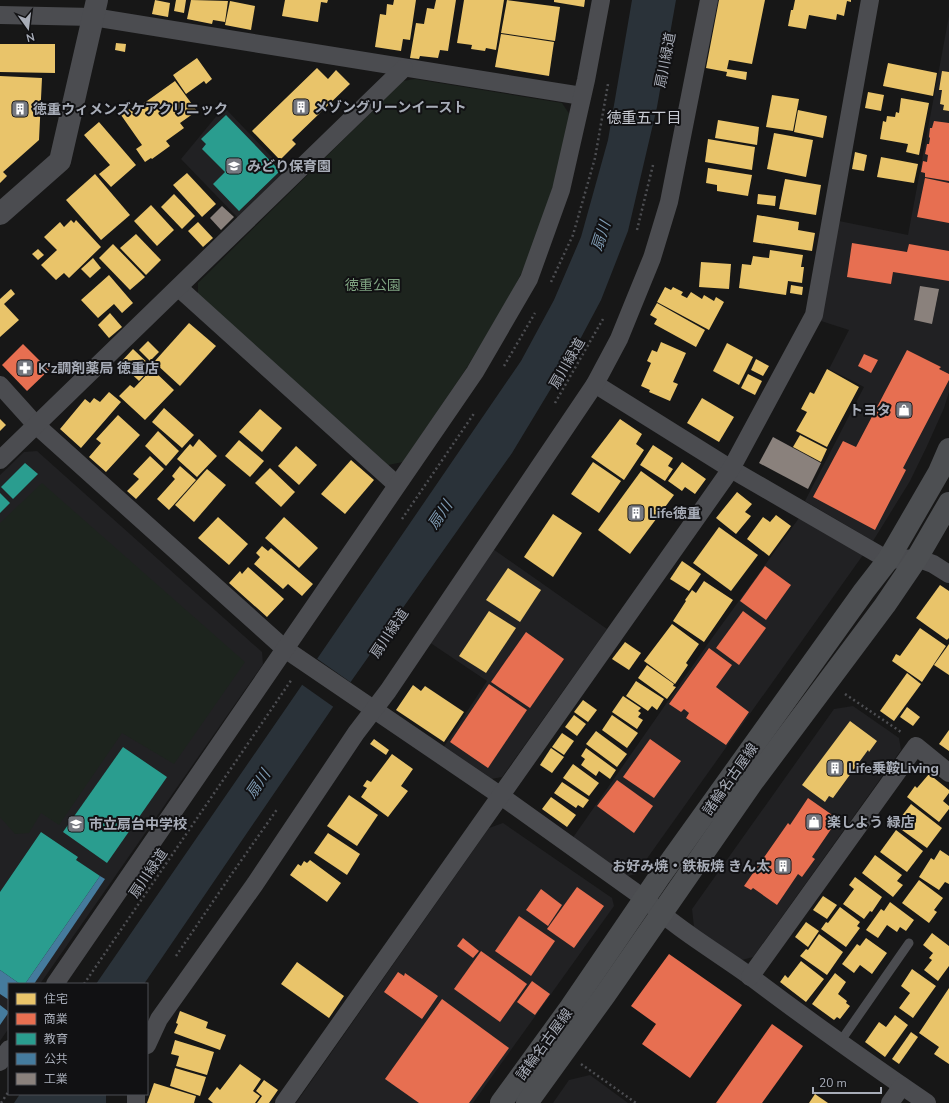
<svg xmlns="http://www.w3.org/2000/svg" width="949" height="1103" viewBox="0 0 949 1103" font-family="'Nunito Sans','Noto Sans JP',sans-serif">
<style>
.built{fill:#212123}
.green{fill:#1d241e}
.water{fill:#2a3239}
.pier{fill:#171717}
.homes{fill:#e9c46a}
.shops{fill:#e76f51}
.schools{fill:#2a9d8f}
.public{fill:#457b9d}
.industry{fill:#8a817c}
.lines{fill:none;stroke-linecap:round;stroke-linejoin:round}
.path{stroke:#4d4e52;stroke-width:2.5;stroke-dasharray:2 3;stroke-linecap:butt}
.service{stroke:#4b4c50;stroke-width:9}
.minor{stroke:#4b4c50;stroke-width:18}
.tertiary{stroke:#4b4c50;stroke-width:22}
.primary{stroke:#4d4f52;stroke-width:22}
.labels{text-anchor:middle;stroke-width:4;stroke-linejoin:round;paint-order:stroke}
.street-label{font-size:14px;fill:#a8adb8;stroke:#111113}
.poi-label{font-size:14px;font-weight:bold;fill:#a8adb8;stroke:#111113;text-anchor:start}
.park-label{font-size:14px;fill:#7fa381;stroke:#111113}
.neighbourhood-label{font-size:15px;fill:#c9ccd4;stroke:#111113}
.water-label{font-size:15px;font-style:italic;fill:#7f9bb3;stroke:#111113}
</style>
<rect width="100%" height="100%" fill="#171717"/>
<g class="built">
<polygon points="949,16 949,392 944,408 927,446 910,481 873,541 805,501 864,387 829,369 849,330 821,321 839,221 908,235"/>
<polygon points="224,107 286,172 238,218 181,159"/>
<polygon points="37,451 262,652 263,664 40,984 9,984 9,1028 0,1041 0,475 24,452"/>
<polygon points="799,518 863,555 636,874 628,876 572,839 707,645"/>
<polygon points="493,549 607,629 502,777 491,779 443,748 487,681 429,642"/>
<polygon points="853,706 899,738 901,750 753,957 742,960 694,927 692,909 834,709"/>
<polygon points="503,823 612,898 614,906 473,1103 296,1103 489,828"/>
<polygon points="590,1075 628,1103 553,1103 569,1080"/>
</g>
<g class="green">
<polygon points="415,79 562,103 570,115 556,177 532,250 521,274 507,302 464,372 403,462 388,465 198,295 198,283 403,81"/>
<polygon points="42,483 245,662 174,764 122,733 59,825 41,813 29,833 15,834 0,817 0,523"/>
</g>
<g class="water">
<polygon points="632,0 676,0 657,107 628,231 601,300 576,347 512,453 333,707 144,984 96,984 302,685 317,659 521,361 554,300 581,237 608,140"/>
<polygon points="20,1094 106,1094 106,1103 14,1103"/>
</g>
<polygon class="pier" points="316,658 353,684 335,708 301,684"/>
<g class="homes">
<polygon points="155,0 170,3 168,17 152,14"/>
<polygon points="176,0 186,0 184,13 174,11"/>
<polygon points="191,0 228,1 225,22 213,20 212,24 187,19"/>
<polygon points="285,0 328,0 327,3 321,2 318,22 282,16"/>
<polygon points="394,0 416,0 410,40 403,39 401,51 375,47 380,14 386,15 387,4 393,5"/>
<polygon points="436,0 456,0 448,51 440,50 438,58 420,56 419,59 410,58 416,23 424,24 427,8 434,9"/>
<polygon points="464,0 504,0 496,50 486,48 485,51 471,49 472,45 457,43"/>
<polygon points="507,0 560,7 555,41 501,33"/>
<polygon points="554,0 585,0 584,7 554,2"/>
<polygon points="719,0 765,0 752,64 729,60 727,69 747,72 746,80 726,76 727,72 706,68"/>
<polygon points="795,0 851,0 851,2 847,1 844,16 837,14 836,20 809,15 806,29 788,26 791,10 793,10"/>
<polygon points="230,1 255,6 251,30 225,25"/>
<polygon points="501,34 554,42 549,76 495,67"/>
<polygon points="116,43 126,44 125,52 115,50"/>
<polygon points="0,44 55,44 55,73 0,72"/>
<polygon points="197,58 212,79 206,84 204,81 186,94 173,75"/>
<polygon points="888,63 937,73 933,96 883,86"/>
<polygon points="317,68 328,79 336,70 350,84 292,140 296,144 280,160 252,131"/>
<polygon points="942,71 949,72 949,111 943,110 944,105 940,104 942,90 939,90"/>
<polygon points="0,76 42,78 39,140 3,172 7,176 0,183"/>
<polygon points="175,81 197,111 180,123 184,128 166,141 170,146 152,159 151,158 145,162 136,149 142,145 121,115 138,103 140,106"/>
<polygon points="868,92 884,95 881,111 865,108"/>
<polygon points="772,95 799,99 793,131 766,127"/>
<polygon points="901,98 929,103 919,155 906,152 908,144 880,139 883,121 886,122 887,116 895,117 896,112 899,113"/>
<polygon points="798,110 827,116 823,138 794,132"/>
<polygon points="718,120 759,127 757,145 715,138"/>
<polygon points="99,122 136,165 111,187 99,174 110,165 84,135"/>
<polygon points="774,133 813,140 806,177 767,169"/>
<polygon points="708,139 755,147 752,170 705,162"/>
<polygon points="855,152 867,155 864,171 852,169"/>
<polygon points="881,157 918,164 914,183 877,177"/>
<polygon points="708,168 752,175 748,196 717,191 717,185 706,183"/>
<polygon points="187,173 216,204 202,217 173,185"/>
<polygon points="95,174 130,215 101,240 66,200"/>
<polygon points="785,179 821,185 816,215 779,209"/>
<polygon points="174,194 195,216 182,229 161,207"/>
<polygon points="758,194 776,196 775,206 757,204"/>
<polygon points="151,205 174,230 157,246 134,221"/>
<polygon points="757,215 799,222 798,230 815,233 812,251 753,242"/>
<polygon points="71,220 74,223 76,220 101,247 69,278 64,273 56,280 41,265 57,250 44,237 60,222 64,227"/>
<polygon points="198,222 213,238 203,247 188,231"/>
<polygon points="136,234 161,260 146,275 120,248"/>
<polygon points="113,244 145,277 130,290 99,258"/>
<polygon points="38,249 44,255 38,260 32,254"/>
<polygon points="770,250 803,255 801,267 804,267 802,283 788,281 786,295 739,288 742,264 751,265 753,256 769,258"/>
<polygon points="93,258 101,268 90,278 81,269"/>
<polygon points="701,262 731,264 729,289 699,287"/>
<polygon points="109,275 133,303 122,313 114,304 98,318 81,300"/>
<polygon points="791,285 803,287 802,295 790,293"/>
<polygon points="665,287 671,290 673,287 683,292 681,295 687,298 691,292 702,299 704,295 714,301 716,297 724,302 709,330 657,302"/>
<polygon points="11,289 15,294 4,304 19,320 0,337 0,299"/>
<polygon points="657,303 705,330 696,347 654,324 657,319 650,315"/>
<polygon points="110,313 122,327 109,338 98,325"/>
<polygon points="189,323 216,346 180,386 154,362"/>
<polygon points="148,341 159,352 150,361 139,350"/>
<polygon points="661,342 686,353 673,382 678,384 670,401 649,392 650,390 641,386 651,363 647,361 652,350 657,352"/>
<polygon points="727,343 753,357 739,385 713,371"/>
<polygon points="133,349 152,367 139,381 120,363"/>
<polygon points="756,359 769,366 763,376 751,370"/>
<polygon points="152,369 174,390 145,420 119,396 130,385 134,388"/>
<polygon points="827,369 859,387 827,447 796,431 807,412 801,409 810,392 814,394"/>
<polygon points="748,374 762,381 755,395 741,388"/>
<polygon points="109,392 121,402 81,448 60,429 85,399 90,403 94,398 100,402"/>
<polygon points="702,398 734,417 719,442 687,423"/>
<polygon points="164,408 194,435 182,448 152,422"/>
<polygon points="260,409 282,428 262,452 239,432"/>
<polygon points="118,415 140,435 106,472 89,457 101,443 96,439"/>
<polygon points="0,419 6,425 0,431"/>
<polygon points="620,419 642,434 636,444 644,450 624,480 591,457"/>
<polygon points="158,431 179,451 166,466 145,446"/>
<polygon points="800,435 827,449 821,462 793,447"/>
<polygon points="199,439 217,456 197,477 177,459 190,444 193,447"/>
<polygon points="239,440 264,461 250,477 225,456"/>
<polygon points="653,445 673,458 668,466 673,469 665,481 640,465"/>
<polygon points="296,446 317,465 299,485 278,466"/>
<polygon points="150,456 164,469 136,499 127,491 139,479 133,474"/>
<polygon points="351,460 374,480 345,514 321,494"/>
<polygon points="593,462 621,481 599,513 571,494"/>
<polygon points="682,462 706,479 695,494 685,487 682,491 668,481"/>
<polygon points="180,466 196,480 169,510 157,499 175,479 172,476"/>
<polygon points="270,468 295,492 281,507 255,483"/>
<polygon points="207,469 226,485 194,522 175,505"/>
<polygon points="641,471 674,495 630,554 598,530"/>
<polygon points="737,492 752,504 745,512 751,516 736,534 716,518"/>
<polygon points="553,514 582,533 553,577 524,557"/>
<polygon points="776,515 791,526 769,556 747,539 763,517 770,522"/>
<polygon points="218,517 248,544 229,565 198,538"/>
<polygon points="284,517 318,548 299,568 265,538"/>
<polygon points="719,527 758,555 731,591 693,563"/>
<polygon points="262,546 268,551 271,548 313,584 302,596 288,584 283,589 254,564 260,557 256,553"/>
<polygon points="682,561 701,574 689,591 670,579"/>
<polygon points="248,567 284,599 267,617 229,583 240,571 242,574"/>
<polygon points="508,568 541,590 520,622 486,600"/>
<polygon points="704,581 733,600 704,642 673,621 686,601 685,600 692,590 696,593"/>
<polygon points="940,585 949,591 949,638 947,640 916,618"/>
<polygon points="489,611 516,628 486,673 459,656"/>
<polygon points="672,624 699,644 686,663 688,665 675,684 644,661"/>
<polygon points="920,628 946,646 922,682 892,661 896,654 900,656"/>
<polygon points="625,642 641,653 629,670 612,659"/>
<polygon points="949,644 949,675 934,665"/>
<polygon points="647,665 674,684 673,686 676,687 667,699 638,678"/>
<polygon points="907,673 921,684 894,721 880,711"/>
<polygon points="636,681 664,699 657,710 652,706 648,711 626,696"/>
<polygon points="413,685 421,691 425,686 464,712 444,742 396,710"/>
<polygon points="623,696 641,708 638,711 641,713 638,717 643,720 637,729 612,712"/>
<polygon points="583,700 597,710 588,722 574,712"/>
<polygon points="907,707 920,717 913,726 900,717"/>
<polygon points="574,715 586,724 577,736 565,727"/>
<polygon points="612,715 638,733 627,748 602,730"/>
<polygon points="850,721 877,741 869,752 868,750 833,798 829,796 825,802 802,785"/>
<polygon points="949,730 949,751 939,744"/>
<polygon points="596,731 627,754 617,767 586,744"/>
<polygon points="562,733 574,741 564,755 552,747"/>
<polygon points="374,739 389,750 386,755 370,744"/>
<polygon points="551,748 564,757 552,773 540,765"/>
<polygon points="586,748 616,770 610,779 599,771 596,776 581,765 585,759 581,756"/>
<polygon points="392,754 413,769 401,786 408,791 388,817 361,797 367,788 363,786 367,780 371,782"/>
<polygon points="573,764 599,783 589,796 563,778"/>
<polygon points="929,774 949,790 949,793 943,801 949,806 949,809 939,822 907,797 915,786 917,788"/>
<polygon points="562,782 589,800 583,808 578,805 576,808 554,793"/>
<polygon points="349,795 378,815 357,846 327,826"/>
<polygon points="551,797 576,815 567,827 542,809"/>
<polygon points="911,804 942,828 927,848 895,825"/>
<polygon points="896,830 923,851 907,872 880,852"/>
<polygon points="328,833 360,854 347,875 314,853"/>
<polygon points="940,850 949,856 949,884 945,882 939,890 919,877 931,858 934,860"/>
<polygon points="875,855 902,875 897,881 903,885 893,897 862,873"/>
<polygon points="310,860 341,883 327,902 290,875 298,864 301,866 304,861 307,863"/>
<polygon points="855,877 882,897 872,912 870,911 864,919 843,904 854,889 849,885"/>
<polygon points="919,880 943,898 934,910 937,912 929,923 902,903"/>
<polygon points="823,896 837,905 827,919 813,910"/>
<polygon points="890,902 914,920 906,931 900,927 897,932 887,925 878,938 866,930 881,909 884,911"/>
<polygon points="840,907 860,922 857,926 860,928 846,947 821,929 826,922 828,923"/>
<polygon points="806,922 819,931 808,947 795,937"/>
<polygon points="932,933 949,946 949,966 938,981 924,970 932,960 929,958 933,953 923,945"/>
<polygon points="819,934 843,952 827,975 800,956 806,949 808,950"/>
<polygon points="866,938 887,953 872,974 860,965 854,973 842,964 857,944 860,946"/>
<polygon points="801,961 824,979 806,1002 780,982 785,975 788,978"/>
<polygon points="297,962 344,996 329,1018 281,984"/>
<polygon points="912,969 936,986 913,1018 899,1008 910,993 901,986"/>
<polygon points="835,973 846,982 838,994 847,1001 846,1003 850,1006 840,1019 837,1017 834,1020 812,1004"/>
<polygon points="949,988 949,1064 934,1054 939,1047 919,1033"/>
<polygon points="180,1011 208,1022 206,1028 226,1035 220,1050 174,1033 178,1024 176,1023"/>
<polygon points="895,1015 908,1025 885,1057 865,1042 879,1022 886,1027"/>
<polygon points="911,1032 918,1037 899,1064 892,1059"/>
<polygon points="175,1040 214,1052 207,1075 176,1066 179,1056 171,1054"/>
<polygon points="240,1064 261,1079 253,1091 260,1096 255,1103 213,1103 208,1099 217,1087 220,1090"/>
<polygon points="175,1068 206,1077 200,1096 170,1086"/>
<polygon points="264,1080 278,1090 269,1103 257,1103 262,1096 256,1091"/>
<polygon points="154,1083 196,1096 194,1103 147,1103"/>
<polygon points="815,1094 828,1103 809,1103"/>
</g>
<g class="shops">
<polygon points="934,121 949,123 949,181 925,177 925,173 921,172 923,161 927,162 928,155 925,154 927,144 929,144 930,138 929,137 930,128 932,128"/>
<polygon points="925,178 949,183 949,223 917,217"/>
<polygon points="852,243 907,252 909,244 949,251 949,281 893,272 891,284 847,277"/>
<polygon points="23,344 49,370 27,391 2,365"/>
<polygon points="907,350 941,367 939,369 949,374 949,380 903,468 906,470 875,530 813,497 843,441 856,447"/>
<polygon points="864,354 878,360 871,373 858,366"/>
<polygon points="765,566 791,585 766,620 740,601"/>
<polygon points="743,611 766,628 739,665 716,648"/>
<polygon points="526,632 564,659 530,708 491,682"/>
<polygon points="709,648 732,665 716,687 749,712 726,745 686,718 689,713 684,709 681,712 669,704"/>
<polygon points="489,684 527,710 488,768 450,742"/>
<polygon points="650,739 681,761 654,798 623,777"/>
<polygon points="617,780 653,806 634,833 597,806"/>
<polygon points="808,798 838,819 812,857 815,859 802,877 798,874 777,905 753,888 751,890 744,886 788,823 790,825"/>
<polygon points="577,887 604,906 574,948 547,929"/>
<polygon points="541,889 562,905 548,926 526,910"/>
<polygon points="519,916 555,941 531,976 495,951"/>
<polygon points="463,938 479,951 473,958 457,946"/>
<polygon points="481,951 527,984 500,1022 454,989"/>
<polygon points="669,954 742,1005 690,1078 642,1044 656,1024 631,1006"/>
<polygon points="398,972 404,976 405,973 438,996 422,1019 384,992"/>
<polygon points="532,981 550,994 535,1015 517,1002"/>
<polygon points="442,999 509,1048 469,1103 419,1103 385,1079"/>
<polygon points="772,1024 803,1046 762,1103 716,1103"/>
</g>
<g class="schools">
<polygon points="226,115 280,171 239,211 213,184 225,172 202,149 206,144 201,139"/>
<polygon points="25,463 38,474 13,499 1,487"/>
<polygon points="0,493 10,503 0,513"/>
<polygon points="123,747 167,777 107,863 63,832"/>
<polygon points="41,832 78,857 76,860 100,876 25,984 20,984 0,970 0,892"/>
</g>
<g class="public">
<polygon points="100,876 105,879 34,984 25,984"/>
<polygon points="0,970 20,984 9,984 9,1000 0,994"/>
<polygon points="0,1005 9,1012 0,1025"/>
</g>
<g class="industry">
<polygon points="222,206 234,217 221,230 210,218"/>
<polygon points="920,286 939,289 932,324 914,320"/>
<polygon points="773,437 821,463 808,489 759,463"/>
</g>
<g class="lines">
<g class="path">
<polyline points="637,230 653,165"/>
<polyline points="551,282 573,235 595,158 608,84"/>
<polyline points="504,366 535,313"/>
<polyline points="555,403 603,319"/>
<polyline points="402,519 475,412"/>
<polyline points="845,694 901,732"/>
<polyline points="176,956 231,875 278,808"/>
<polyline points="84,984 292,679"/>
<polyline points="581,1064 636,1103"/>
<polyline points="1,1103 9,1091"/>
</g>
<polyline class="service" points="840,1042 909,943"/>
<g class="minor">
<polyline points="0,15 93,17 582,96"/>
<polyline points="179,288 397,485"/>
<polyline points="595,384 731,469 888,560 917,558 933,564 949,574"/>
<path d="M 0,385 L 36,425 L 285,649 L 501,796 L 645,899 C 677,929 715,951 751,977 C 808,1020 867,1062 927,1103"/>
<polyline points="0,460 404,68"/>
<polyline points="750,977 916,746 949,773"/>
<polyline points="55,984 475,372 529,279 561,190 586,80 601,0"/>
<polyline points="147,1045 159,1019 255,884 356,733 388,691 595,384 619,339 632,307 652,258 669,202 709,0"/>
<polyline points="0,1062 9,1049"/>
<polyline points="136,1094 136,1103"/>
<polyline points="284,1103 731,469 814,315 870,0"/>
<polyline points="890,1103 902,1086"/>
</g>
<polyline class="tertiary" points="0,214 60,161 97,0"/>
<g class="primary">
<polyline points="501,1103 570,1008 660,876 864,591 888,560 939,472 949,449"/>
<polyline points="527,1103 605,995 752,783 885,605 917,558 949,503"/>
</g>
</g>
<defs>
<g id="building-square" transform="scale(0.9)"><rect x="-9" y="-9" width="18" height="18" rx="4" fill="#757880" stroke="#111113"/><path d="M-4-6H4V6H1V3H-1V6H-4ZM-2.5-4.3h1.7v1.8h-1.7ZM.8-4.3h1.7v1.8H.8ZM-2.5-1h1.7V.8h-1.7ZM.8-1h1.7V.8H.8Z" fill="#fff"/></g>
<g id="school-square" transform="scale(0.9)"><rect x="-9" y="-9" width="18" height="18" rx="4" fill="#757880" stroke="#111113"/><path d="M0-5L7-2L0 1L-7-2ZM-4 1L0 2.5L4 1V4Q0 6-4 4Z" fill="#fff"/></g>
<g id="pharmacy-square" transform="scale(0.9)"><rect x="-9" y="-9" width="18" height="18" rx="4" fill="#757880" stroke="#111113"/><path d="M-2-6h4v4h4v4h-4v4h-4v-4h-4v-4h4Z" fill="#fff"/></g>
<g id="shop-square" transform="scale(0.9)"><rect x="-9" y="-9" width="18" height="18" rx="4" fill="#757880" stroke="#111113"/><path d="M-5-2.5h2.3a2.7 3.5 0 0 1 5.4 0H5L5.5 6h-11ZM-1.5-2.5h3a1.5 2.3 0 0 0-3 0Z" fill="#fff"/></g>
</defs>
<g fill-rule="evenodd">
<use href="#building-square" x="301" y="107"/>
<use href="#building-square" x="20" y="109"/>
<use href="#school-square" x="234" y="166"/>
<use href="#pharmacy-square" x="25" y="368"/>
<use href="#shop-square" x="904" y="410"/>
<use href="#building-square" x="636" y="513"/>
<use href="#building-square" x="835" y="768"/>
<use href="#shop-square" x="814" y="822"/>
<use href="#school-square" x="76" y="824"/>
<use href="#building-square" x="783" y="866"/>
</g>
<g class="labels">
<g class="street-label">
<text transform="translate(665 60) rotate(-79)" y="5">扇川緑道</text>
<text transform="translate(567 363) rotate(-60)" y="5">扇川緑道</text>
<text transform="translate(389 633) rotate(-56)" y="5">扇川緑道</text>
<text transform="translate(730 779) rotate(-55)" y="5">諸輪名古屋線</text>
<text transform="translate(148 873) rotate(-56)" y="5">扇川緑道</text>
<text transform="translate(544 1044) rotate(-54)" y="5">諸輪名古屋線</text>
</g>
<g class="poi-label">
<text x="314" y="112">メゾングリーンイースト</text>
<text x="33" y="114">徳重ウィメンズケアクリニック</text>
<text x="247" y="171">みどり保育園</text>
<text x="38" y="373">K'z調剤薬局 徳重店</text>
<text x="891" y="415" text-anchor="end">トヨタ</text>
<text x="649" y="518">Life徳重</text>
<text x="848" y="773">Life乗鞍Living</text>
<text x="827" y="827">楽しよう 緑店</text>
<text x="89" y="829">市立扇台中学校</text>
<text x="770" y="871" text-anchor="end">お好み焼・鉄板焼 きん太</text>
</g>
<g class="park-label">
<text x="373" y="290">徳重公園</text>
</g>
<g class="neighbourhood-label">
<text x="644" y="123">徳重五丁目</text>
</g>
<g class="water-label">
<text transform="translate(601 236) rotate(-72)" y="5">扇川</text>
<text transform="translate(440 515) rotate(-56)" y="5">扇川</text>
<text transform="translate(258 784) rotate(-56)" y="5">扇川</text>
</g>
</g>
<rect x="8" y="983" width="140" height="112" fill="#111113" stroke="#4d4f55"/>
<rect x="16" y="993" width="20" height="12" fill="#e9c46a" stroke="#4d4f55"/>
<text x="44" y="1003" font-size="12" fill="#a8adb8">住宅</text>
<rect x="16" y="1013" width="20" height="12" fill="#e76f51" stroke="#4d4f55"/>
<text x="44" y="1023" font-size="12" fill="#a8adb8">商業</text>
<rect x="16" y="1033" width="20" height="12" fill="#2a9d8f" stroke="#4d4f55"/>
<text x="44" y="1043" font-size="12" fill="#a8adb8">教育</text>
<rect x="16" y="1053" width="20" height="12" fill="#457b9d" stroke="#4d4f55"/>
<text x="44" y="1063" font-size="12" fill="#a8adb8">公共</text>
<rect x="16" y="1073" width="20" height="12" fill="#8a817c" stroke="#4d4f55"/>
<text x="44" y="1083" font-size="12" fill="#a8adb8">工業</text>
<g transform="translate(28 28) rotate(166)" stroke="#111113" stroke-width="3" paint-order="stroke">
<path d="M0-3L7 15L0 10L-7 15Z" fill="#a8adb8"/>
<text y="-6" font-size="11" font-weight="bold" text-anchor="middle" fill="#a8adb8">N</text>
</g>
<path d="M813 1087v6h68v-6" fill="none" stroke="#a8adb8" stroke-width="2"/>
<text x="819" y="1087" font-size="12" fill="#a8adb8" stroke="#111113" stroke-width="3" paint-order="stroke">20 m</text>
</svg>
